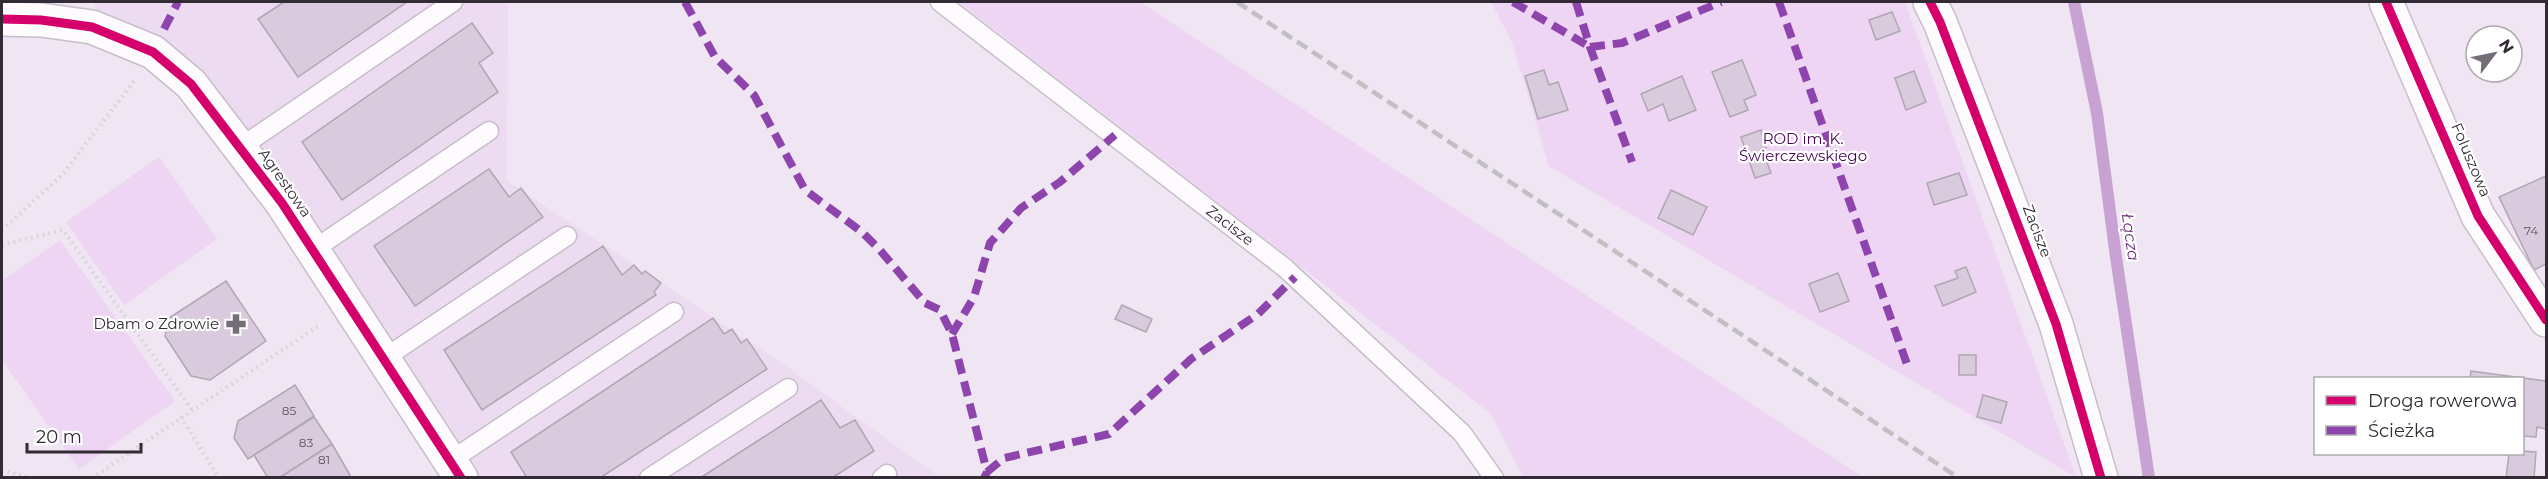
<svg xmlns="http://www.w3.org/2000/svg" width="2548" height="479" viewBox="0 0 2548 479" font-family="Montserrat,sans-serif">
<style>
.built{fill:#eddbf1}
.green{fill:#edd5f3}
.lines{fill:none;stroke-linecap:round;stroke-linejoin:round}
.stream{stroke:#c8a2d2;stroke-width:12}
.building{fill:#d9cadd;stroke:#afa7b1;stroke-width:1.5}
.service-casing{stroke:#c7bec9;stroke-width:21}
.minor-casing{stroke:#c7bec9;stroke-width:36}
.path{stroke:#d4d1d5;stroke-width:4;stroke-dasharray:1.5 4.5;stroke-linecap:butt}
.service{stroke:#fdfbfd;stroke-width:18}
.minor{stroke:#fdfbfd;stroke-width:33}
.rail{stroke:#c1bfc2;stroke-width:4.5;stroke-dasharray:12 6;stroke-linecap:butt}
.quiet{stroke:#8e44ad;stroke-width:8;stroke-dasharray:15 8;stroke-linecap:butt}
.cycleway-casing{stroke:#fff;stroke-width:13}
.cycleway{stroke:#d6006c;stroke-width:9}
.labels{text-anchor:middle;stroke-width:4.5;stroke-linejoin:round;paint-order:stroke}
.number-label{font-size:12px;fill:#5c535f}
.park-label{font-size:15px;fill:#470555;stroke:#fff}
.street-label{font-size:15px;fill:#322b35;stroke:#fff}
.poi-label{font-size:15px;fill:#322b35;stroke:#fff;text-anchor:end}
.water-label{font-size:16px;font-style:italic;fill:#692c78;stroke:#fff}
</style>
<rect width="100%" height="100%" fill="#f0e5f2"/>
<polygon class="built" points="95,2 508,2 507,181 783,364 939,477 459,477 207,104 94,24"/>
<g class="green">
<polygon points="959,2 1140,2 1863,477 1523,477 1491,414"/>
<polygon points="1488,2 1905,2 2076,477 1549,166 1512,42 1492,4"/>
<polygon points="159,157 217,239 124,305 66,222"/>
<polygon points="60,240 175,401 79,469 2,360 2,281"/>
</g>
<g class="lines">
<polyline class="stream" points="2074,2 2097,113 2116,257 2149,478"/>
</g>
<g class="building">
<polygon points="284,2 407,2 298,77 258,19"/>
<polygon points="1892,12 1900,31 1876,40 1869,20"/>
<polygon points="472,23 493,53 479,63 498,92 342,200 302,142"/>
<polygon points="1742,60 1756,95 1744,100 1748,110 1730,117 1712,72"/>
<polygon points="1544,70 1549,85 1558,82 1568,110 1538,119 1525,76"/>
<polygon points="1914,71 1926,102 1906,110 1895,78"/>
<polygon points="1682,76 1696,110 1669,121 1663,104 1648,111 1641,94"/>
<polygon points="1761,130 1766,148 1762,149 1771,173 1755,178 1741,137"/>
<polygon points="489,169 509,197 521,188 543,217 415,306 374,246"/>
<polygon points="1959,173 1967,195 1934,205 1927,183"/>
<polygon points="2546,176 2546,264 2534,270 2499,197"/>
<polygon points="1671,190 1707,207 1693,235 1658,218"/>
<polygon points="603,246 622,275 634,265 642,274 645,271 661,283 654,292 656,295 482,410 444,350"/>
<polygon points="1966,267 1976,292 1943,306 1935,286 1958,278 1955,271"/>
<polygon points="1838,273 1849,301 1820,312 1809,284"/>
<polygon points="226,281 266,341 210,380 191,376 165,336 169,318"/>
<polygon points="1122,305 1152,319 1146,332 1115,319"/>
<polygon points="713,318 724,334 732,329 741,343 747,339 767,369 600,478 527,478 511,452"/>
<rect x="1959" y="355" width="17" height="20"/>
<polygon points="2471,371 2546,381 2546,429 2537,427 2536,437 2522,436 2522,378 2470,378"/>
<polygon points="295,385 314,416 248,459 234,438 238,421"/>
<polygon points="1983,395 2007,402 2001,423 1977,417"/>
<polygon points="821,400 840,428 855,420 874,451 832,478 700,478"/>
<polygon points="314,417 332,444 279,478 268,478 254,455"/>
<polygon points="332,444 350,475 347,478 279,478"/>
<polygon points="2522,451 2536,452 2534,478 2506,478 2509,454 2522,454"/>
</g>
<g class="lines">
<g class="service-casing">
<g id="service">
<path id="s1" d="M 940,2 L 1285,268 L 1462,433 L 1494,478"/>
<polyline points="241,147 453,2"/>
<polyline points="313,250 489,131"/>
<polyline points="383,359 567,236"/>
<polyline points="450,461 674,312"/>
<polyline points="649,478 788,388"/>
<polyline points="882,478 887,474"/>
</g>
</g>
<g class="minor-casing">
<g id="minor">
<polyline points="1930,2 1940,22 2056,324 2101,478"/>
<polyline points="2386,2 2478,216 2546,320"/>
<polyline points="2,19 41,20 92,27 153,52 191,84 282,203 461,478"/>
</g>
</g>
<g class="path">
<polyline points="2,230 62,175 134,81"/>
<polyline points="2,245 63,230 192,410"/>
<polyline points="181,417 219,478"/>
<polyline points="2,470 31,478"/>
<polyline points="92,478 318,326"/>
</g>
<use href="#service" class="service"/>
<use href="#minor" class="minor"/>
<polyline class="rail" points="1237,2 1959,478"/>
<g class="quiet">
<polyline points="685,2 715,57 754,95 805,190 862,232 879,249 925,303 940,310 952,334 987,472 984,478"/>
<polyline points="1513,2 1590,47"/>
<polyline points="1576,2 1590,47 1632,162"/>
<polyline points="1779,2 1908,367"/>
<polyline points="164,29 178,2"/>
<polyline points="1590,47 1622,43 1721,2"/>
<polyline points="952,334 974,297 990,243 1021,208 1060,182 1115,135"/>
<polyline points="987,472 1004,458 1109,434 1191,359 1258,314 1295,277"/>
</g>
<g class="cycleway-casing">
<g id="cycleway">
<polyline points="1930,2 1940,22 2056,324 2101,478"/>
<polyline points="2386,2 2478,216 2546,320"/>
<polyline points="2,19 41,20 92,27 153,52 191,84 282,203 461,478"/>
</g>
</g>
<use href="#cycleway" class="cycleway"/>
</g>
<defs>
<g id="pharmacy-bare" transform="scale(1.62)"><path d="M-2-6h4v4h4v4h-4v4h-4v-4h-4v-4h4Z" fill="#746c77" stroke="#fff" stroke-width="2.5" paint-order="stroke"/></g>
</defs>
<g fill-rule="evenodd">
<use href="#pharmacy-bare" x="236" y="324"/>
</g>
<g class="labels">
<g class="number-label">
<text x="2531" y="235">74</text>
<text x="289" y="415">85</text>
<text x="306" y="447">83</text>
<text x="324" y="464">81</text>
</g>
<g class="park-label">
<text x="1803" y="144">ROD im. K.<tspan x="1803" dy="17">Świerczewskiego</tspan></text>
</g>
<g class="street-label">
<text transform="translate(2471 160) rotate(67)" y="5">Foluszowa</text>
<text transform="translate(285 183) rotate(55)" y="5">Agrestowa</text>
<text dy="5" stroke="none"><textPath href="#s1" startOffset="366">Zacisze</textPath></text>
<text transform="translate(2037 231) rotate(69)" y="5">Zacisze</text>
</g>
<g class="poi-label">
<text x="219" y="329">Dbam o Zdrowie</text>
</g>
<g class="water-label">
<text transform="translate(2131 237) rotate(82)" y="6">Łącza</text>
</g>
</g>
<rect width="2548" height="479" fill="none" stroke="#322b35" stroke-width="6"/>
<rect x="2314" y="377" width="210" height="78" fill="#ffffff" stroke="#adaaae" stroke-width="1.5"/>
<rect x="2326" y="396" width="30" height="9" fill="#d6006c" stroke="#adaaae" stroke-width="1.5"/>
<text x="2368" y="407" font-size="18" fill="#322b35">Droga rowerowa</text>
<rect x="2326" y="426" width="30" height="9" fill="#8e44ad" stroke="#adaaae" stroke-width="1.5"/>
<text x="2368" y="437" font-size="18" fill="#322b35">Ścieżka</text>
<g transform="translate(2494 54) rotate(58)"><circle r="28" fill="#ffffff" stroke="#adaaae" stroke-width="1.5"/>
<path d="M0-4.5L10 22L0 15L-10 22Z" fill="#746c77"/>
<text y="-9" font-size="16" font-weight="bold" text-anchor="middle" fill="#322b35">N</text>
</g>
<path d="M27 443v9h114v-9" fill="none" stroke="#322b35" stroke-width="3"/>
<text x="36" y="443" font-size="18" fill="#322b35" stroke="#ffffff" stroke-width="4.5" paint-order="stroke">20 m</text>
</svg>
